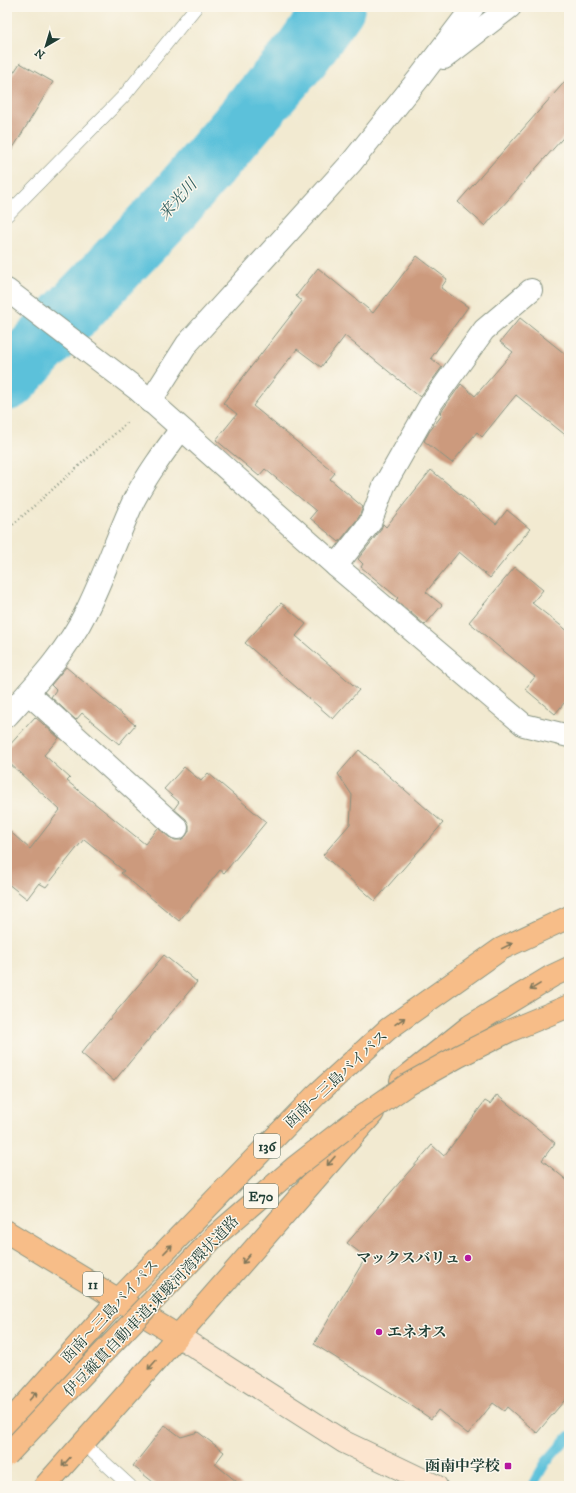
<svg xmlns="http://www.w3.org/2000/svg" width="576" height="1493" viewBox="0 0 576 1493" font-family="'IM FELL DW Pica','Noto Serif JP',serif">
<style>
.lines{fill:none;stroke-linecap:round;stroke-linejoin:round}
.stream{stroke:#5cc1da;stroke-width:10}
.river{stroke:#5cc1da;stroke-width:60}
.building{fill:#cc9a7d}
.lane-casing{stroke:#889482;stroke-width:14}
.street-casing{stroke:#889482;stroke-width:24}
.secondary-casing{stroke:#889482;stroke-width:24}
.primary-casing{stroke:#889482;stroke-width:24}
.highway-casing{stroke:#889482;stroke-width:24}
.path{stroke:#889482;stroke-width:2.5;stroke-dasharray:1 3;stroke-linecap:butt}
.lane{stroke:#fff;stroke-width:13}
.street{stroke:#fff;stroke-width:22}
.secondary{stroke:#fce5cf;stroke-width:22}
.primary{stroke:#f7bd88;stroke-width:22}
.highway{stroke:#f7bd88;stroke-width:22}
.highway-bridge-casing{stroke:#889482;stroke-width:24;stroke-linecap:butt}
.highway-bridge{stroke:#f7bd88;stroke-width:22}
.oneway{stroke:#80775a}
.poi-dot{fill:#b5179e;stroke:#fbf7ec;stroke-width:1.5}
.labels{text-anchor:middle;stroke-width:3;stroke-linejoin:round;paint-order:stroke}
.shield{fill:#fbf7ec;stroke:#61756b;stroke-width:1}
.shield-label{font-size:14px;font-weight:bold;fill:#1f3d34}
.street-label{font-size:15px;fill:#1f3d34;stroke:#fbf7ec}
.poi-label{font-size:15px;font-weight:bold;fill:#1f3d34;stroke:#fbf7ec;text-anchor:end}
.water-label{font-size:16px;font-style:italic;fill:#2e5e5e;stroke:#fbf7ec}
</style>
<rect width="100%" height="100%" fill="#fbf7ec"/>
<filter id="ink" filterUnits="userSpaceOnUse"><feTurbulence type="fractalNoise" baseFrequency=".025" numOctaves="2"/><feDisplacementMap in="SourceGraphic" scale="8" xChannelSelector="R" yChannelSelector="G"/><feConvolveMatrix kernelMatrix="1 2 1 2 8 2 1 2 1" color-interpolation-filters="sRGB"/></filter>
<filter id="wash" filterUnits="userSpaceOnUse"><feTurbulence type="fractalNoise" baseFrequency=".012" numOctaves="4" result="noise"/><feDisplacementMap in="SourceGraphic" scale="16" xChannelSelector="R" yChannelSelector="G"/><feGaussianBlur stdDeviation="0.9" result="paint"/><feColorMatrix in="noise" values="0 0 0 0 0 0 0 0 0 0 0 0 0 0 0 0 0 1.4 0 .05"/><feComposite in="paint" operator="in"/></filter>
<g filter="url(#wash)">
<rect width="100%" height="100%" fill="#f2ead1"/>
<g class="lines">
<polyline class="stream" points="532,1486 546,1462 569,1436"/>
<polyline class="river" points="7,381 171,207 301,55 335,7"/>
</g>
<g id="blocks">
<g class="building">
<polygon points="20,63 53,82 7,158 7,83"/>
<polygon points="569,77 569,131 485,226 458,202"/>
<polygon points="417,256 447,279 441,288 468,307 431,358 442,367 420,397 345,336 321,367 297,349 253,406 335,473 330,479 363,507 359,517 339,542 310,518 316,511 265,469 259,476 216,440 237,414 223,403 302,301 296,296 318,268 373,313"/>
<polygon points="520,318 569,357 569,438 516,395 482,437 477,432 452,463 424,441 429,432 442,415 440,413 441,412 461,384 475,396 513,352 500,342"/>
<polygon points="431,470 496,524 507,510 530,529 490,578 459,552 426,592 442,605 425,625 396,600 398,598 361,567 363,564 358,559 380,531 383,524 386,527"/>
<polygon points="515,567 543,590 532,603 569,632 569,697 555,714 525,689 535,677 469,622"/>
<polygon points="281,603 306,624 296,636 359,690 333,719 245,643"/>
<polygon points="66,667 135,725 119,744 82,713 76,720 51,697 56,690 51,685"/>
<polygon points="35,717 59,738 44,755 70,778 67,781 145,844 158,828 169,837 175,840 181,840 186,836 189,831 189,825 186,819 174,809 179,802 164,789 184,767 201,781 208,773 266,822 224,873 220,870 179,921 121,873 124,871 84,839 46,887 39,883 27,899 7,883 7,829 30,849 60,810 7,761 7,748"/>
<polygon points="359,750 443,823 375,901 323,855 350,824 352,795 338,774"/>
<polygon points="164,955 197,982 114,1081 81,1053"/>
<polygon points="497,1095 555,1143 542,1160 569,1182 569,1395 537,1433 507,1407 504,1411 493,1403 468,1434 438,1410 431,1419 406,1402 314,1344 366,1257 347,1243 432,1145 444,1156 485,1101 490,1104"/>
<polygon points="165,1425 181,1437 198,1432 224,1452 215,1464 242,1486 158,1486 133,1466"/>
</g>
</g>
</g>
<g filter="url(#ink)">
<use href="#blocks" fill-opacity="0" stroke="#889482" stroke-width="1"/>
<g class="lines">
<g class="lane-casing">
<g id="lane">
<polyline points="7,215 123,97 196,7"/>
<polyline points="83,1443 130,1486"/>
</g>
</g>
<g class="street-casing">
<g id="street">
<polyline points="444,58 510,7"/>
<polyline points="7,290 138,390 336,566 524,725 569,736"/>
<polyline points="150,402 187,344 351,163 420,77 473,7"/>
<polyline points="336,566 370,523 384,486 430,405 484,330 531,290"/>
<polyline points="28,693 177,828"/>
<path d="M 7,716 C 36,684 67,651 86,612 C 104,576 117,537 134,500 C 147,475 164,452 181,429"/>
</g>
</g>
<g class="secondary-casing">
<polyline id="secondary" points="178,1336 344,1442 436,1486"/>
</g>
<g class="primary-casing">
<polyline id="primary" points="7,1232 178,1336"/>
</g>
<g class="highway-casing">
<g id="highway">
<polyline points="401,1081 470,1026 552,976 569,968"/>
<polyline points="7,1425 119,1299 316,1095 388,1029 501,949 569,917"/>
<polyline points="45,1486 178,1336 373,1113"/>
</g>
</g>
<polyline class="path" points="7,530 129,421"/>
<use href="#lane" class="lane"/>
<use href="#street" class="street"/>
<use href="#secondary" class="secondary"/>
<use href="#primary" class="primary"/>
<use href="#highway" class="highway"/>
<g class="highway-bridge-casing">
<polyline id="highway-bridge" points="7,1455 101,1355 214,1237 294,1168 352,1123 407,1085 459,1056 509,1031 569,1006"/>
</g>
<use href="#highway-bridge" class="highway-bridge"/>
</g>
<defs><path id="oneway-shaft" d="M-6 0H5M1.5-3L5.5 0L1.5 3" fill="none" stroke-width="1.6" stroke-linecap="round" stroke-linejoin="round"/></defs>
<g class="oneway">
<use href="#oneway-shaft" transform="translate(507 946) rotate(-26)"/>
<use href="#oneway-shaft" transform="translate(535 987) rotate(149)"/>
<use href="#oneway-shaft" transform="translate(400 1021) rotate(-35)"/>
<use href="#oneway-shaft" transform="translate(331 1161) rotate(131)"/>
<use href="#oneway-shaft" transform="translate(168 1249) rotate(-46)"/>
<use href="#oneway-shaft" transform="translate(246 1259) rotate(131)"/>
<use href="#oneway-shaft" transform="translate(152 1365) rotate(132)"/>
<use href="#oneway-shaft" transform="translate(33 1396) rotate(-48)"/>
<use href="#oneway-shaft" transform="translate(66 1462) rotate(132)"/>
</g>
</g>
<g class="poi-dot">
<circle cx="468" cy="1258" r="4"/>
<circle cx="379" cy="1332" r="4"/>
<rect x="504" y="1462" width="8" height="8" rx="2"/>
</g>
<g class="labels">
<g class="shield">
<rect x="254" y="1134" width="26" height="24" rx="3"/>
<rect x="244" y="1184" width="34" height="24" rx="3"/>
<rect x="83" y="1272" width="20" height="24" rx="3"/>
</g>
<g class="shield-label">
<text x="267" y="1151">136</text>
<text x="261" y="1201">E70</text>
<text x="93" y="1289">11</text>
</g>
<g class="street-label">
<text transform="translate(336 1079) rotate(-43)" y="5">函南～三島バイパス</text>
<text transform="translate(151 1306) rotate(-46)" y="5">伊豆縦貫自動車道;東駿河湾環状道路</text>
<text transform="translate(110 1311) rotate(-47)" y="5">函南～三島バイパス</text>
</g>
<g class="poi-label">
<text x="460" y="1263">マックスバリュ</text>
<text x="387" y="1337" text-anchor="start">エネオス</text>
<text x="500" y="1471">函南中学校</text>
</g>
<g class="water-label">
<text transform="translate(177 199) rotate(-48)" y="6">来光川</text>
</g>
</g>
<rect width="576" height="1493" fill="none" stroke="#fbf7ec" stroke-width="24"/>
<g transform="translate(46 46) rotate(218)" stroke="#fbf7ec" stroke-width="3" paint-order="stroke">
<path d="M0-3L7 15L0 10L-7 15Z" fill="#1f3d34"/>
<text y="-6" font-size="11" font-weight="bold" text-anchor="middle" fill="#1f3d34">N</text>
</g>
</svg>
